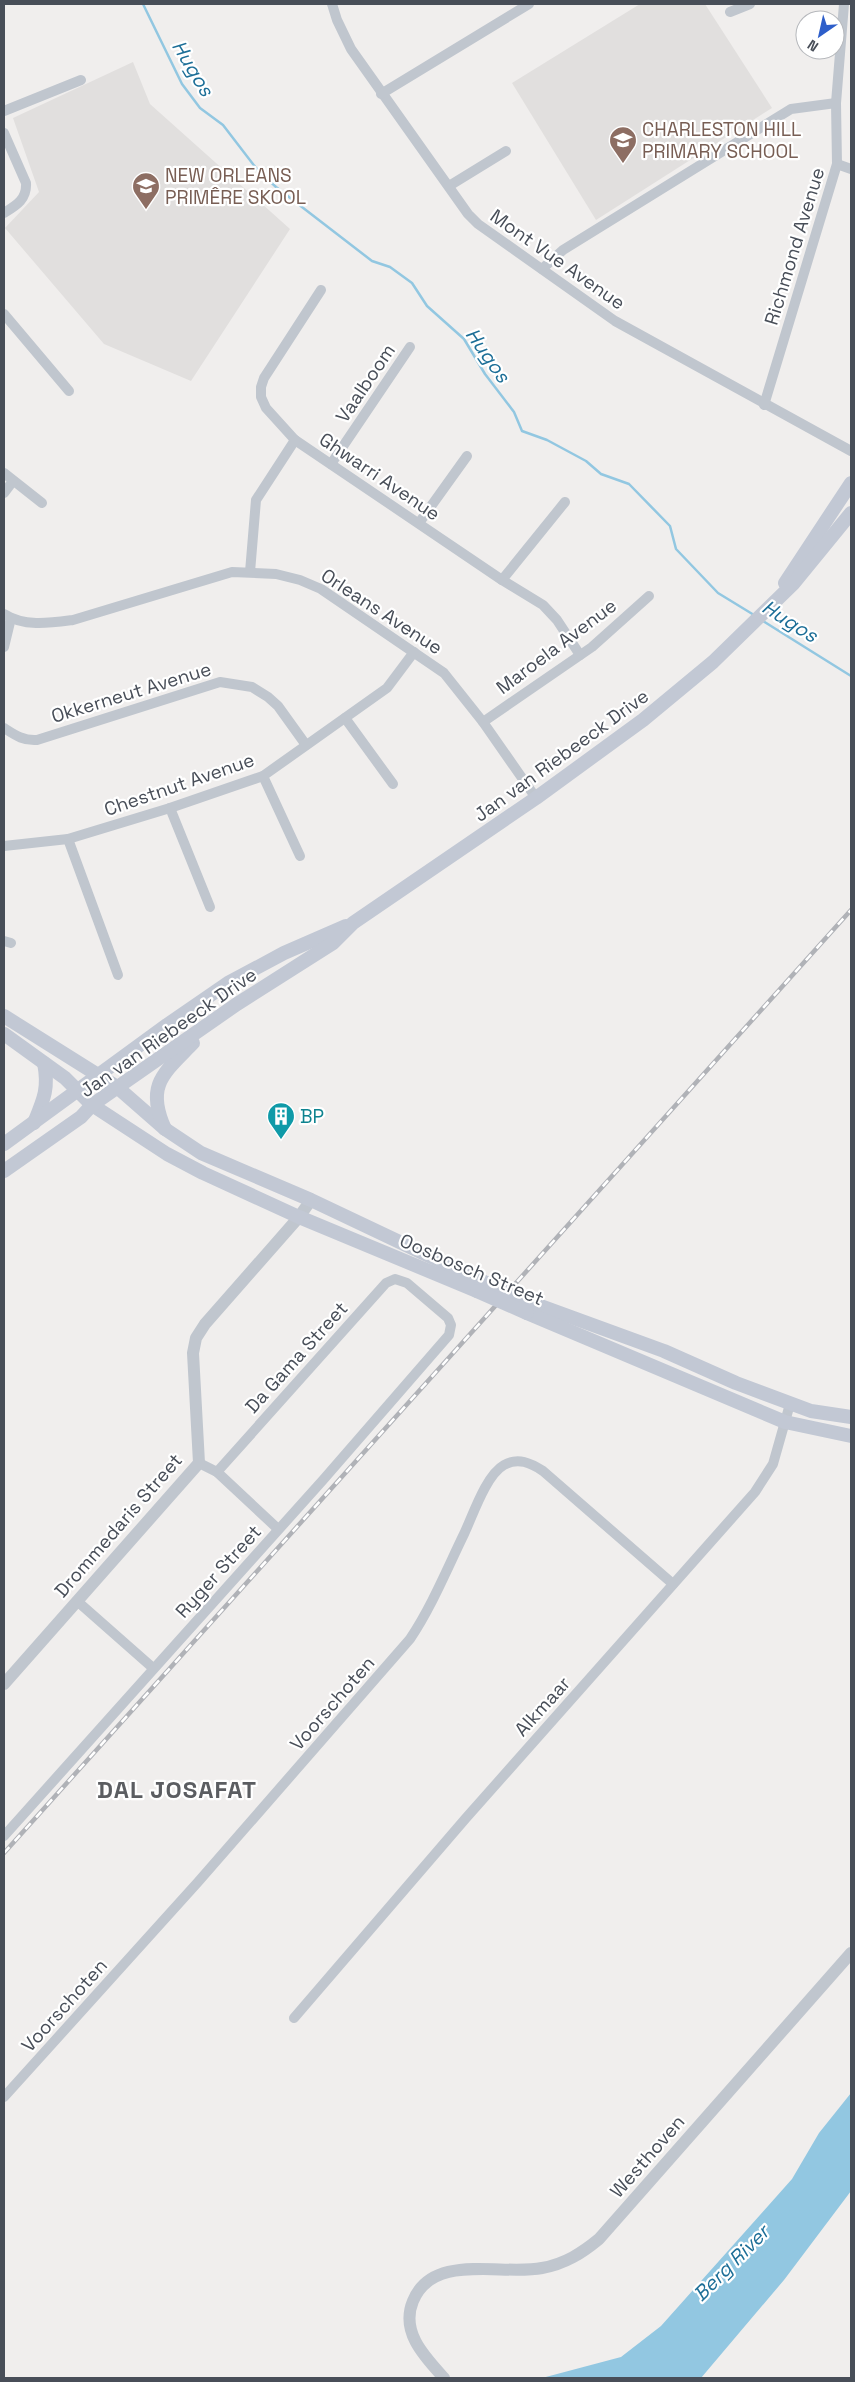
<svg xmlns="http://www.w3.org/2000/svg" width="855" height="2382" viewBox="0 0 855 2382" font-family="'Space Grotesk',sans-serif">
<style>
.education{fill:#e1dfde}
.water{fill:#92c7e1}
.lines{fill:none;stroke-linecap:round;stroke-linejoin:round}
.stream{stroke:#92c7e1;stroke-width:2.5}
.minor{stroke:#c0c6ce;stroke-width:10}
.tertiary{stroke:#c0c6ce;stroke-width:12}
.secondary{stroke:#c2c8d4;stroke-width:14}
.rail-casing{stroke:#b0b2b7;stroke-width:4.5}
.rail{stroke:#fff;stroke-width:2.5;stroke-dasharray:8;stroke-linecap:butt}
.secondary-bridge{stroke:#c2c8d4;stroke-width:14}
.labels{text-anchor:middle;stroke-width:4.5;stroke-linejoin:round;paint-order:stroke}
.education-label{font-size:19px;fill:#785e54;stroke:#fff;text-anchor:start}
.street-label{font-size:19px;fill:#484e58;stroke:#fff}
.culture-label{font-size:19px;fill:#0d838f;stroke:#fff;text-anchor:start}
.water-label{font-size:20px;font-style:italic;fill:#1c6e97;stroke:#fff}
.district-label{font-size:24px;font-weight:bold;letter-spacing:1px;fill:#5b5d61;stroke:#fff}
</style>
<rect width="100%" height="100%" fill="#f0eeed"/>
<g class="education">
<polygon points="640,4 705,4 772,108 596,220 512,83"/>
<polygon points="133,62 150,104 290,229 191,381 104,344 5,228 39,192 13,118"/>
</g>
<polygon class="water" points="851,2093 851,2191 784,2280 701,2378 542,2378 621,2357 661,2326 792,2179 819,2133"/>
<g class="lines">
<g class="stream">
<polyline points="143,4 182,84 200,108 223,125 256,168 276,187 372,261 390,267 412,283 427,306 464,339 485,374 514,412 522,431 547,440 586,461 601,474 629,484 670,526 676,549 718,593 754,615"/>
<polyline points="763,621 851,676"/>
</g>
<g class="minor">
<polyline points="332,4 337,20 351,49 468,214 478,224 615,321 851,451"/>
<polyline points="730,12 750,4"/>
<polyline points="381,94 529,4"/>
<polyline points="4,111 81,80"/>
<path d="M 4,133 L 26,183 C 27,199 17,205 4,213"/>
<polyline points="837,164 851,169"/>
<polyline points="449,186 506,151"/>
<polyline points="542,269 563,250 791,109 836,103"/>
<polyline points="321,290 264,378 261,387 261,397 266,408 295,440 502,580 543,605 557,620 580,655"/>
<polyline points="4,314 69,391"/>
<polyline points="764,405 837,164 836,103 844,4"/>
<polyline points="331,464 410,347"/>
<polyline points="4,473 42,503"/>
<polyline points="4,493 13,481"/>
<polyline points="419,523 467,456"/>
<polyline points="250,572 256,500 295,440"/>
<polyline points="502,580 565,502"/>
<path d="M 4,614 C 24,627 50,623 73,620 L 232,572 L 276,574 L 300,580 L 321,589 L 444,673 L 483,722 L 536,798"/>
<polyline points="4,647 11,618"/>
<polyline points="345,718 393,784"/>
<polyline points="483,722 592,647 649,596"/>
<path d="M 4,728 C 15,735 23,741 37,740 L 220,682 L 252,687 L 268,697 L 278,706 L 306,745"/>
<polyline points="263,776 300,856"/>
<polyline points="170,808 210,907"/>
<polyline points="68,839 118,975"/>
<polyline points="4,846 68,839 170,808 263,776 387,688 414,652"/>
<polyline points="4,941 11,943"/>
<polyline points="199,1463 217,1472 278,1529"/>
<polyline points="77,1601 153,1668"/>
<polyline points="4,1836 323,1480 449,1335 451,1325 448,1318 407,1283 395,1279 386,1283 217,1472"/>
<polyline points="294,2018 466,1818 755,1492 773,1464 790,1404"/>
<path d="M 4,2097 L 198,1882 L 410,1639 C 432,1606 447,1569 464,1534 C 473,1515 486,1475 504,1465 C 518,1457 531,1463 543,1471 L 673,1584"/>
</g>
<g class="tertiary">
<polyline points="4,1684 199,1463 193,1353 196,1338 205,1324 299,1217 311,1200"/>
<path d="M 444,2378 C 425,2357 400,2332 413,2301 C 433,2252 502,2276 542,2268 C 565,2264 582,2253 599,2239 L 851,1953"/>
</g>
<g class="secondary">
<polyline points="785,583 851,483"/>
<polyline points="4,1016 117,1087 165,1129 201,1153 311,1200 484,1282"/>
<polyline points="4,1034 65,1078 92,1105 167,1154 203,1173 299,1217 477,1291"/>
<path d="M 34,1123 C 44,1099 49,1088 44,1063"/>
<path d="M 165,1129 C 145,1085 164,1073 193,1043"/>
<polyline points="4,1144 167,1025 228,983 284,953 346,926"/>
<polyline points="4,1171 81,1117 92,1105 237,1004 333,943 353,923 536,798 643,720 713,662 793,584 851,513"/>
<polyline points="538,1305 664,1351 736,1383 811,1411 851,1417"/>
<polyline points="527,1313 785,1422 851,1436"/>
</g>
<g class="rail-casing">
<polyline id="rail" points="4,1853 851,910"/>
</g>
<use href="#rail" class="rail"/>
<g class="secondary-bridge">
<polyline points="484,1282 538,1305"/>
<polyline points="477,1291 527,1313"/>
</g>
</g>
<defs>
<g id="school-pin" transform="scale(1.4375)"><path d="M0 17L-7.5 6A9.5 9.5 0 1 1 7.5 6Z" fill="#8d6e63" stroke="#fff"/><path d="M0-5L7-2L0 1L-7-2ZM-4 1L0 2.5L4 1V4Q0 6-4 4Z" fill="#fff"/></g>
<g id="building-pin" transform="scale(1.4375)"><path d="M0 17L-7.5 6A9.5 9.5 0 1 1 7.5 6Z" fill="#0f9aa8" stroke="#fff"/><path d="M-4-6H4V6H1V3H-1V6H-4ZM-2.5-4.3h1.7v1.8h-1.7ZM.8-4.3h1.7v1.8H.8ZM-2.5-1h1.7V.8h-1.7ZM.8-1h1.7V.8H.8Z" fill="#fff"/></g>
</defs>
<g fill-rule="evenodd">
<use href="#school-pin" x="623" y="140"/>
<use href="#school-pin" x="146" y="186"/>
<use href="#building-pin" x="281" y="1116"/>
</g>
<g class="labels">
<g class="education-label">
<text x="642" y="136">CHARLESTON HILL<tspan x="642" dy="22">PRIMARY SCHOOL</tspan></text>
<text x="165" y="182">NEW ORLEANS<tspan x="165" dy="22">PRIMÊRE SKOOL</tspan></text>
</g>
<g class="street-label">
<text transform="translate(794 246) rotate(-73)" y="7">Richmond Avenue</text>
<text transform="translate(558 259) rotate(35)" y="7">Mont Vue Avenue</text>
<text transform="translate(365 383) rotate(-56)" y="7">Vaalboom</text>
<text transform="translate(380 476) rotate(34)" y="7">Ghwarri Avenue</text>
<text transform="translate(382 611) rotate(33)" y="7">Orleans Avenue</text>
<text transform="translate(556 646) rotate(-37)" y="7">Maroela Avenue</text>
<text transform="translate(131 692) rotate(-17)" y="7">Okkerneut Avenue</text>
<text transform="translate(561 755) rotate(-36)" y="7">Jan van Riebeeck Drive</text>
<text transform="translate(179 784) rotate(-19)" y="7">Chestnut Avenue</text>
<text transform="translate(168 1032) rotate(-35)" y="7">Jan van Riebeeck Drive</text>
<text transform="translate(472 1269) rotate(23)" y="7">Oosbosch Street</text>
<text transform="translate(296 1357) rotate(-48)" y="7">Da Gama Street</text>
<text transform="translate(118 1525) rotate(-49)" y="7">Drommedaris Street</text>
<text transform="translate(218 1571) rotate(-48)" y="7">Ryger Street</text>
<text transform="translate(332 1703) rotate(-49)" y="7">Voorschoten</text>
<text transform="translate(542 1706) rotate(-48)" y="7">Alkmaar</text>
<text transform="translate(64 2005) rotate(-48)" y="7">Voorschoten</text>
<text transform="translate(647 2156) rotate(-49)" y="7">Westhoven</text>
</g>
<g class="culture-label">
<text x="300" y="1123">BP</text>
</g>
<g class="water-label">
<text transform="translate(193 68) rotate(59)" y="7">Hugos</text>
<text transform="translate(488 355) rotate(55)" y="7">Hugos</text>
<text transform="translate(790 621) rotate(32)" y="7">Hugos</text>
<text transform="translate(731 2263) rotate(-45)" y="7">Berg River</text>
</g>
<g class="district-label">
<text x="177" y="1798">DAL JOSAFAT</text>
</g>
</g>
<rect width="855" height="2382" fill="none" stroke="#484e58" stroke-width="10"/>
<g transform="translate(820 35) rotate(214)"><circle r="24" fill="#ffffff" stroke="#b6b8bc"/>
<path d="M0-4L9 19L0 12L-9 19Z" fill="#2d5eca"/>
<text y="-8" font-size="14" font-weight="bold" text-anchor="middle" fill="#484e58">N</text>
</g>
</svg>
